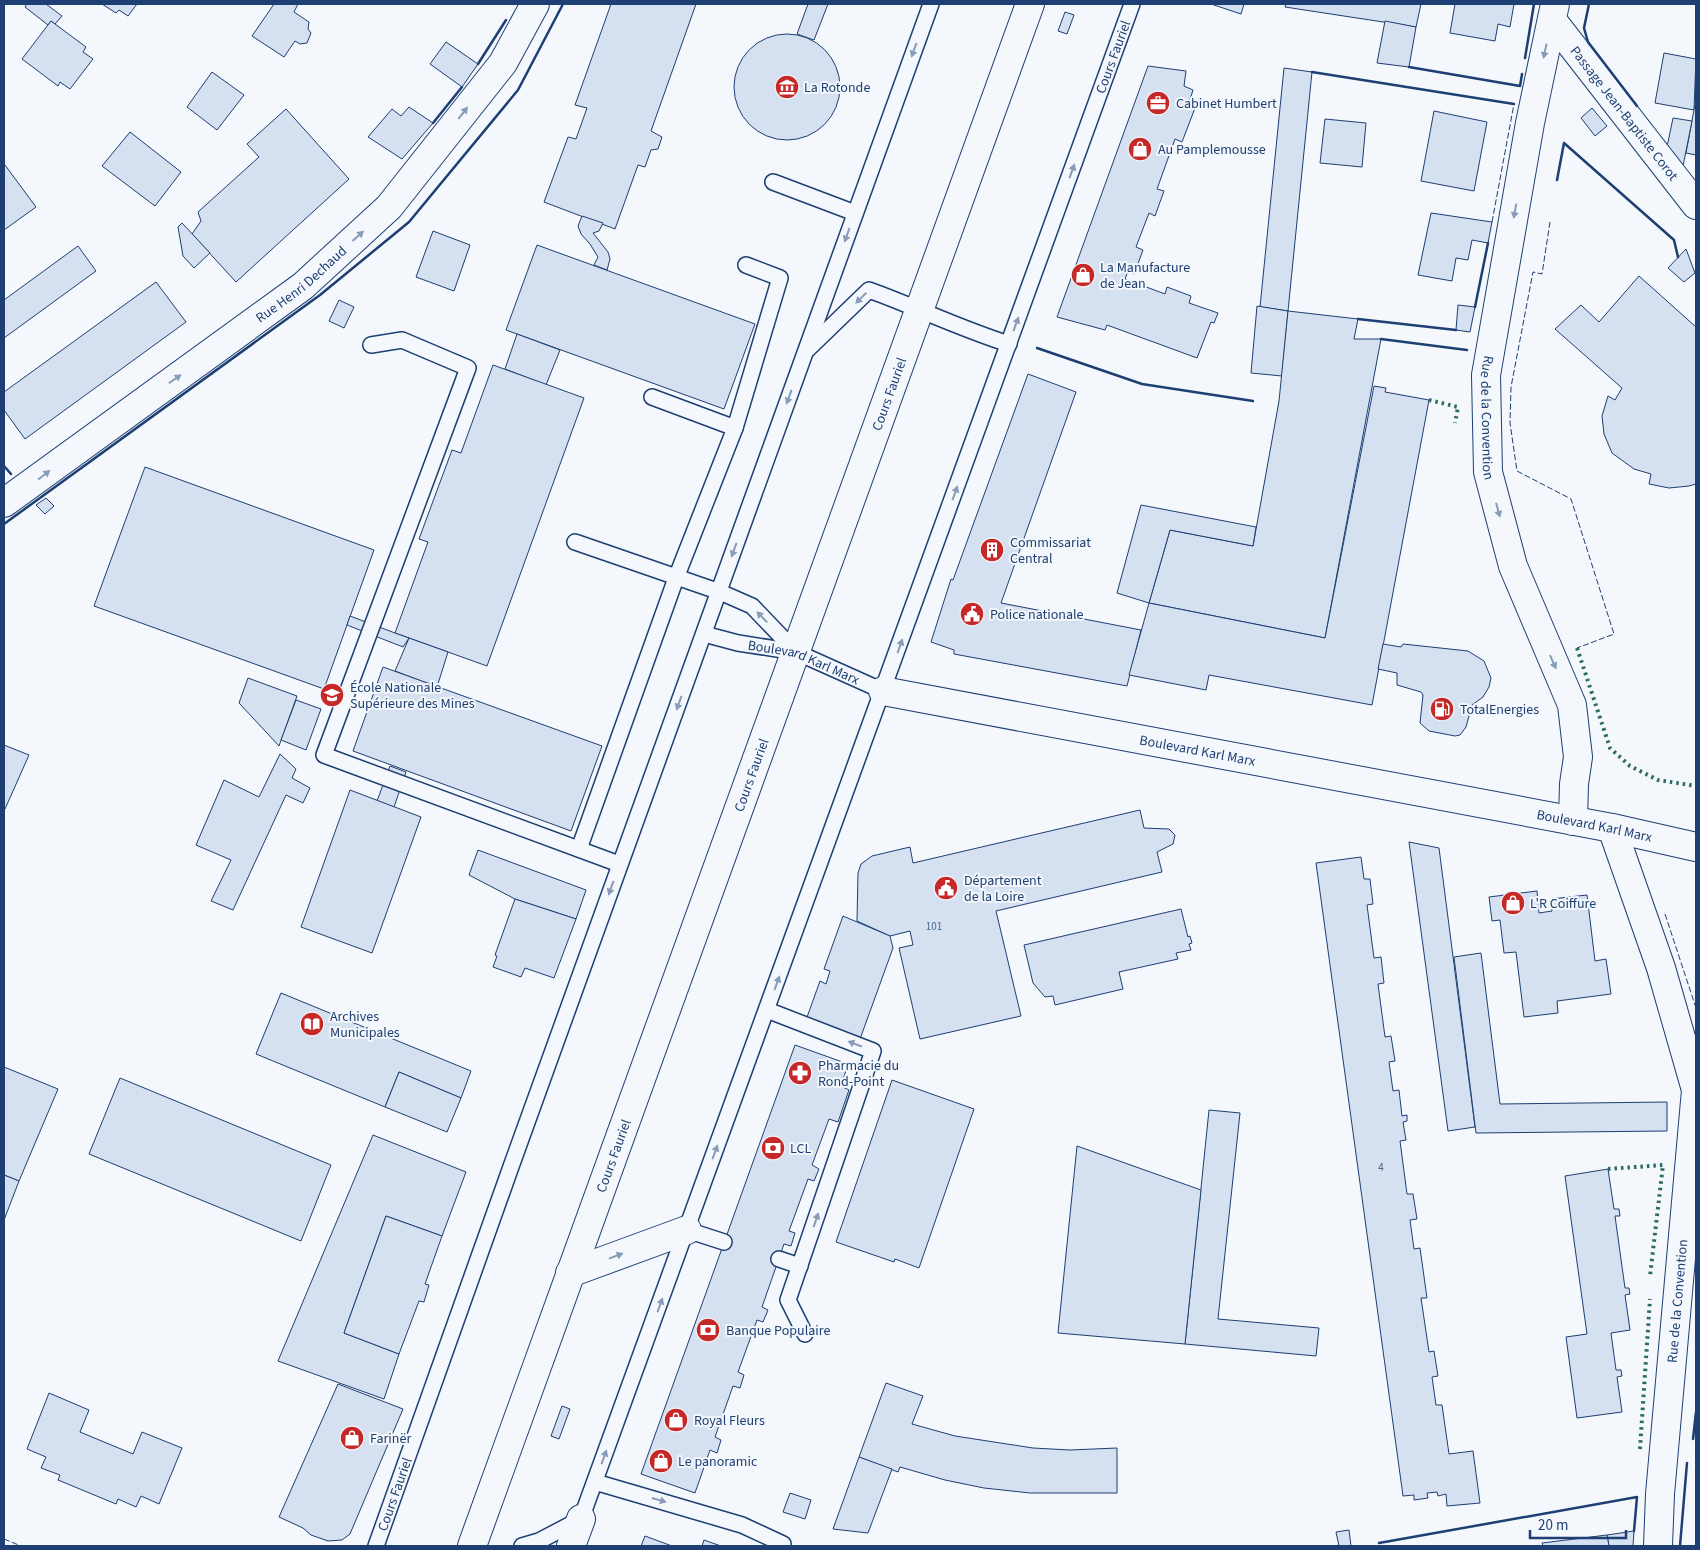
<svg xmlns="http://www.w3.org/2000/svg" width="1700" height="1550" viewBox="0 0 1700 1550" font-family="'Source Sans 3',sans-serif">
<style>
.building{fill:#d5e0f0;stroke:#1d3f73}
.lines{fill:none;stroke-linecap:round;stroke-linejoin:round}
.service-casing{stroke:#1d3f73;stroke-width:18}
.minor-casing{stroke:#1d3f73;stroke-width:30}
.secondary-casing{stroke:#1d3f73;stroke-width:30}
.service{stroke:#f4f7fb;stroke-width:15}
.minor{stroke:#f4f7fb;stroke-width:28}
.secondary{stroke:#f4f7fb;stroke-width:28}
.hedge{stroke:#2c6c60;stroke-width:4;stroke-dasharray:2.5 4;stroke-linecap:butt}
.fence{stroke:#1d3f73;stroke-width:1;stroke-dasharray:6 2.5;stroke-linecap:butt}
.wall{stroke:#1d3f73;stroke-width:2.5}
.oneway{fill:#889bb7}
.labels{text-anchor:middle;stroke-width:4;stroke-linejoin:round;paint-order:stroke}
.number-label{font-size:11px;fill:#4b6792}
.street-label{font-size:14px;fill:#1d3f73;stroke:#f4f7fb}
.poi-label{font-size:14px;fill:#1d3f73;stroke:#f4f7fb;text-anchor:start}
</style>
<rect width="100%" height="100%" fill="#f4f7fb"/>
<g class="building">
<polygon points="27,4 46,4 62,16 55,24 51,21 48,25 25,7"/>
<polygon points="102,4 137,4 128,16 119,10 116,13"/>
<polygon points="274,4 298,4 294,12 309,22 308,29 311,33 307,43 300,44 295,41 284,57 252,36"/>
<polygon points="611,4 696,4 651,131 662,137 658,149 651,150 645,167 638,165 615,229 544,202 568,137 576,139 587,108 575,105"/>
<polygon points="808,4 828,4 814,40 797,34"/>
<polygon points="1211,4 1244,4 1241,14"/>
<polygon points="1286,4 1421,4 1416,27 1285,7"/>
<polygon points="1455,4 1514,4 1510,27 1498,24 1495,41 1450,33"/>
<polygon points="1065,12 1074,15 1067,34 1058,31"/>
<polygon points="51,21 86,47 83,52 93,59 70,89 60,82 58,86 22,59"/>
<polygon points="1385,21 1416,27 1409,67 1377,63"/>
<circle cx="787" cy="87" r="53"/>
<polygon points="446,42 478,64 462,87 430,64"/>
<polygon points="1664,53 1696,59 1694,110 1655,103"/>
<polygon points="1148,66 1186,71 1184,86 1193,90 1188,106 1195,108 1182,142 1175,139 1157,189 1164,191 1155,216 1149,213 1136,247 1143,250 1134,274 1128,271 1125,279 1165,294 1167,287 1191,296 1189,303 1218,313 1214,323 1211,322 1197,358 1107,325 1105,330 1057,317"/>
<polygon points="1284,68 1312,72 1288,311 1260,307"/>
<polygon points="212,72 244,95 217,130 187,107"/>
<polygon points="1696,99 1696,155 1686,153"/>
<polygon points="409,107 433,123 402,159 368,137 392,109 401,116"/>
<polygon points="1592,108 1607,126 1595,136 1581,118"/>
<polygon points="286,109 349,179 236,282 192,234 201,221 198,212 259,157 247,144"/>
<polygon points="1434,111 1487,122 1474,191 1421,181"/>
<polygon points="1673,118 1692,121 1683,166 1667,147"/>
<polygon points="1325,119 1366,123 1362,167 1320,163"/>
<polygon points="130,132 181,172 155,206 102,166"/>
<polygon points="5,165 36,207 4,230 4,166"/>
<polygon points="1431,213 1492,222 1488,243 1472,240 1468,260 1456,258 1452,281 1418,275"/>
<polygon points="582,216 603,223 599,231 593,233 608,252 610,259 607,270 594,265 598,257 590,244 581,234 578,226"/>
<polygon points="182,223 210,253 194,268 183,256 178,227"/>
<polygon points="433,231 470,245 454,291 416,277"/>
<polygon points="537,245 755,324 724,409 506,330"/>
<polygon points="78,246 96,271 4,338 4,300"/>
<polygon points="1686,249 1695,273 1684,282 1668,268"/>
<polygon points="1639,276 1696,327 1696,484 1689,486 1669,488 1649,484 1651,474 1634,469 1612,453 1604,434 1602,416 1608,396 1615,400 1622,388 1555,329 1581,305 1599,322"/>
<polygon points="156,282 186,322 25,439 4,410 4,392"/>
<polygon points="339,300 354,307 344,328 329,321"/>
<polygon points="1458,305 1475,307 1470,332 1456,330"/>
<polygon points="1257,306 1288,311 1282,376 1251,373"/>
<polygon points="1288,311 1358,319 1354,339 1381,339 1325,638 1149,603 1170,530 1253,546 1279,401"/>
<polygon points="517,334 560,350 546,385 505,369"/>
<polygon points="493,365 584,398 487,666 395,633 428,542 419,539 452,450 461,453"/>
<polygon points="1028,374 1076,392 1001,603 1141,630 1127,686 954,654 954,650 931,642 951,579 953,580"/>
<polygon points="1374,386 1386,388 1385,392 1429,400 1372,705 1209,675 1206,690 1129,675 1149,603 1325,638"/>
<polygon points="145,467 374,550 324,689 94,606"/>
<polygon points="46,498 54,506 45,514 36,505"/>
<polygon points="1141,505 1256,527 1253,546 1170,530 1149,603 1117,593"/>
<polygon points="350,616 395,633 409,638 403,647 347,625"/>
<polygon points="409,638 448,652 437,687 395,671"/>
<polygon points="1383,644 1401,647 1403,644 1468,651 1484,661 1491,678 1489,687 1483,697 1472,705 1466,727 1460,735 1455,736 1429,731 1420,723 1423,695 1421,692 1397,685 1397,673 1378,669"/>
<polygon points="383,667 602,746 571,831 353,751"/>
<polygon points="248,678 297,696 279,746 239,703"/>
<polygon points="296,700 321,709 306,750 281,740"/>
<polygon points="4,745 29,755 5,809 4,809"/>
<polygon points="280,754 296,769 292,778 310,788 303,803 286,795 233,910 211,901 231,860 196,845 224,780 259,797"/>
<polygon points="390,766 406,772 394,807 377,801"/>
<polygon points="350,790 421,817 372,953 301,927"/>
<polygon points="1140,810 1144,828 1169,829 1175,835 1173,844 1157,852 1162,872 996,911 1021,1016 920,1039 899,948 913,945 910,931 890,936 857,921 858,873 861,864 872,856 910,847 913,863"/>
<polygon points="1409,842 1439,848 1475,1127 1448,1131"/>
<polygon points="478,850 586,890 576,919 515,899 469,875"/>
<polygon points="1361,857 1364,879 1370,879 1373,904 1367,905 1374,958 1381,957 1384,983 1378,984 1385,1037 1391,1036 1395,1061 1389,1062 1393,1091 1399,1090 1402,1116 1407,1115 1407,1121 1403,1122 1406,1140 1400,1141 1407,1194 1413,1194 1417,1219 1410,1220 1414,1249 1420,1248 1427,1298 1421,1298 1429,1352 1434,1351 1438,1376 1432,1377 1436,1405 1442,1405 1449,1454 1473,1451 1480,1503 1447,1506 1446,1494 1438,1496 1437,1492 1427,1493 1428,1498 1414,1500 1414,1495 1403,1496 1316,863"/>
<polygon points="1537,891 1539,913 1552,911 1551,899 1587,895 1595,961 1606,959 1611,994 1557,1001 1558,1013 1524,1017 1516,952 1504,953 1500,920 1492,921 1489,897"/>
<polygon points="515,899 576,919 554,978 525,968 521,977 493,967 497,956 495,955"/>
<polygon points="1181,909 1188,937 1190,936 1192,943 1189,944 1191,950 1176,953 1178,959 1119,972 1123,989 1055,1005 1053,996 1045,997 1033,983 1024,945"/>
<polygon points="843,916 890,936 893,948 860,1039 806,1020 820,981 826,984 830,971 824,969"/>
<polygon points="1481,953 1500,1104 1667,1102 1667,1131 1476,1133 1454,957"/>
<polygon points="281,993 471,1071 461,1098 399,1072 385,1107 256,1054"/>
<polygon points="795,1045 848,1064 841,1086 849,1090 838,1122 829,1119 812,1165 819,1169 814,1181 808,1179 789,1231 795,1233 791,1246 784,1244 762,1307 768,1310 763,1322 757,1320 738,1372 744,1375 740,1388 733,1386 715,1437 721,1440 717,1453 710,1450 695,1493 641,1474"/>
<polygon points="4,1067 58,1089 19,1181 4,1175"/>
<polygon points="399,1072 461,1098 447,1132 385,1107"/>
<polygon points="120,1078 331,1165 301,1241 89,1154"/>
<polygon points="892,1080 974,1109 919,1268 895,1259 894,1262 836,1242"/>
<polygon points="1209,1110 1240,1113 1218,1319 1319,1328 1316,1356 1185,1344"/>
<polygon points="373,1135 466,1172 442,1236 386,1216 344,1333 399,1354 384,1399 278,1361"/>
<polygon points="1077,1146 1201,1190 1185,1344 1058,1333"/>
<polygon points="1608,1169 1614,1209 1619,1209 1620,1216 1615,1216 1625,1288 1629,1288 1630,1294 1625,1295 1630,1330 1611,1333 1616,1370 1621,1370 1622,1376 1617,1377 1622,1412 1577,1418 1566,1337 1587,1334 1565,1176"/>
<polygon points="4,1175 19,1181 4,1220"/>
<polygon points="386,1216 442,1236 425,1284 429,1285 424,1302 419,1301 399,1354 344,1333"/>
<polygon points="886,1383 923,1396 912,1424 955,1436 1033,1448 1070,1450 1117,1448 1117,1493 1030,1493 984,1488 945,1480 900,1467 898,1472 859,1457"/>
<polygon points="338,1384 403,1409 350,1534 342,1540 328,1541 311,1535 303,1528 279,1517"/>
<polygon points="49,1393 89,1410 80,1432 133,1454 142,1432 182,1448 159,1504 141,1496 136,1507 118,1499 116,1504 58,1480 60,1475 41,1468 46,1457 27,1449"/>
<polygon points="562,1406 570,1409 559,1439 551,1436"/>
<polygon points="859,1457 892,1469 868,1533 833,1529"/>
<polygon points="790,1493 811,1500 805,1519 783,1512"/>
<polygon points="1349,1530 1351,1546 1339,1546 1336,1532"/>
<polygon points="1634,1531 1633,1546 1609,1546 1607,1535"/>
<polygon points="1607,1535 1609,1546 1543,1546 1542,1543"/>
<polygon points="645,1536 672,1546 641,1546"/>
<polygon points="704,1540 721,1546 702,1546"/>
</g>
<g class="lines">
<g class="service-casing">
<g id="service">
<polyline points="773,182 855,213"/>
<polyline points="371,345 402,340 468,368 324,755 619,864"/>
<path d="M 808,349 L 869,290 C 916,307 961,329 1009,344"/>
<polyline points="735,428 780,278 746,265"/>
<polyline points="575,542 720,592 752,606 796,652"/>
<path id="s1" d="M 704,634 L 738,643 L 796,652 L 883,691"/>
<polyline points="579,849 676,578 735,428 652,397"/>
<polyline points="767,1010 873,1051 788,1300 805,1334"/>
<polyline points="687,1230 724,1242"/>
<polyline points="779,1259 800,1266"/>
<polyline points="595,1482 742,1525 783,1544 783,1546"/>
<path id="s2" d="M 376,1546 C 558,1031 745,518 931,4"/>
<path id="s3" d="M 522,1546 L 539,1541 L 581,1519 L 1132,4"/>
</g>
</g>
<g class="minor-casing">
<g id="minor">
<path id="s4" d="M 1555,4 L 1530,123 L 1486,375 L 1488,472 L 1513,566 L 1572,705 L 1578,757 L 1574,784 L 1573,821"/>
<path id="s5" d="M 1552,20 L 1696,205"/>
<path id="s6" d="M 4,503 L 303,286 L 389,207 L 503,63 L 535,4"/>
<path id="s7" d="M 883,691 L 1612,828 L 1696,847"/>
<polyline points="1612,828 1661,968 1696,1090 1660,1494 1658,1546"/>
<polyline points="570,1273 687,1230"/>
<polyline points="571,1546 581,1519"/>
</g>
</g>
<g class="secondary-casing">
<g id="secondary">
<path id="s8" d="M 472,1546 L 1030,4"/>
</g>
</g>
<use href="#service" class="service"/>
<use href="#minor" class="minor"/>
<use href="#secondary" class="secondary"/>
<g class="hedge">
<polyline points="1429,400 1458,407 1455,423"/>
<polyline points="1577,648 1610,748 1630,766 1658,780 1696,786"/>
<polyline points="1608,1169 1663,1165 1650,1276"/>
<polyline points="1640,1449 1650,1299"/>
</g>
<g class="fence">
<polyline points="1492,222 1514,104"/>
<polyline points="1550,222 1542,274 1533,272 1511,387 1510,423 1517,471 1571,499 1614,634 1577,648"/>
<polyline points="1665,914 1696,1008"/>
<polyline points="4,1539 21,1546"/>
</g>
<g class="wall">
<polyline points="1589,4 1584,28 1588,42 1637,106"/>
<polyline points="1525,58 1534,4"/>
<polyline points="478,64 506,20"/>
<polyline points="1409,67 1520,86 1522,74"/>
<polyline points="1312,72 1514,104"/>
<polyline points="433,123 462,87"/>
<polyline points="1557,180 1564,143 1674,240 1678,257"/>
<polyline points="1475,307 1488,243"/>
<polyline points="1358,319 1456,330"/>
<polyline points="1381,339 1467,350"/>
<polyline points="1037,348 1142,384 1253,401"/>
<polyline points="4,466 11,474"/>
<polyline points="4,524 320,295 409,222 518,90 563,4"/>
<polyline points="1693,1439 1696,1412"/>
<polyline points="1379,1543 1637,1497 1634,1531"/>
<polyline points="1680,1546 1687,1463"/>
</g>
</g>
<defs><path id="oneway-solid" d="M-6-.8H1V-3.2L6.5 0L1 3.2V.8H-6Z" transform="scale(1.25)"/></defs>
<g class="oneway">
<use href="#oneway-solid" transform="translate(914 50) rotate(110)"/>
<use href="#oneway-solid" transform="translate(1545 51) rotate(102)"/>
<use href="#oneway-solid" transform="translate(463 113) rotate(-52)"/>
<use href="#oneway-solid" transform="translate(1072 171) rotate(-70)"/>
<use href="#oneway-solid" transform="translate(1515 211) rotate(100)"/>
<use href="#oneway-solid" transform="translate(847 235) rotate(110)"/>
<use href="#oneway-solid" transform="translate(358 236) rotate(-42)"/>
<use href="#oneway-solid" transform="translate(861 298) rotate(136)"/>
<use href="#oneway-solid" transform="translate(1016 324) rotate(-70)"/>
<use href="#oneway-solid" transform="translate(175 379) rotate(-35)"/>
<use href="#oneway-solid" transform="translate(789 397) rotate(110)"/>
<use href="#oneway-solid" transform="translate(44 475) rotate(-37)"/>
<use href="#oneway-solid" transform="translate(955 493) rotate(-70)"/>
<use href="#oneway-solid" transform="translate(1498 510) rotate(75)"/>
<use href="#oneway-solid" transform="translate(734 550) rotate(110)"/>
<use href="#oneway-solid" transform="translate(762 617) rotate(-134)"/>
<use href="#oneway-solid" transform="translate(900 646) rotate(-70)"/>
<use href="#oneway-solid" transform="translate(1553 662) rotate(66)"/>
<use href="#oneway-solid" transform="translate(679 703) rotate(110)"/>
<use href="#oneway-solid" transform="translate(611 888) rotate(110)"/>
<use href="#oneway-solid" transform="translate(777 983) rotate(-70)"/>
<use href="#oneway-solid" transform="translate(855 1044) rotate(-159)"/>
<use href="#oneway-solid" transform="translate(715 1152) rotate(-70)"/>
<use href="#oneway-solid" transform="translate(816 1220) rotate(-71)"/>
<use href="#oneway-solid" transform="translate(616 1256) rotate(-21)"/>
<use href="#oneway-solid" transform="translate(660 1305) rotate(-70)"/>
<use href="#oneway-solid" transform="translate(604 1457) rotate(-70)"/>
<use href="#oneway-solid" transform="translate(659 1500) rotate(16)"/>
</g>
<defs>
<g id="museum-disc" transform="scale(1.25)"><circle r="9.5" fill="#c62828" stroke="#f4f7fb"/><path d="M0-6L6-3V-2H-6V-3ZM-5-1h2V3h-2ZM-1-1h2V3h-2ZM3-1h2V3H3ZM-6 4H6V6H-6Z" fill="#fff"/></g>
<g id="office-disc" transform="scale(1.25)"><circle r="9.5" fill="#c62828" stroke="#f4f7fb"/><path d="M-6-3h4V-5.5h4V-3h4V5H-6ZM-1-4.5V-3h2v-1.5ZM-6 0V1H6V0Z" fill="#fff"/></g>
<g id="shop-disc" transform="scale(1.25)"><circle r="9.5" fill="#c62828" stroke="#f4f7fb"/><path d="M-5-2.5h2.3a2.7 3.5 0 0 1 5.4 0H5L5.5 6h-11ZM-1.5-2.5h3a1.5 2.3 0 0 0-3 0Z" fill="#fff"/></g>
<g id="building-disc" transform="scale(1.25)"><circle r="9.5" fill="#c62828" stroke="#f4f7fb"/><path d="M-4-6H4V6H1V3H-1V6H-4ZM-2.5-4.3h1.7v1.8h-1.7ZM.8-4.3h1.7v1.8H.8ZM-2.5-1h1.7V.8h-1.7ZM.8-1h1.7V.8H.8Z" fill="#fff"/></g>
<g id="civic-disc" transform="scale(1.25)"><circle r="9.5" fill="#c62828" stroke="#f4f7fb"/><path d="M-.6-6.5H3V-4.5H.6V-3L4-1V1h2V6H-6V1h2V-1L-.6-3ZM-1.2 2.5V6h2.4V2.5Z" fill="#fff"/></g>
<g id="university-disc" transform="scale(1.25)"><circle r="9.5" fill="#c62828" stroke="#f4f7fb"/><path d="M0-5L7-2L0 1L-7-2ZM-4 1L0 2.5L4 1V4Q0 6-4 4Z" fill="#fff"/></g>
<g id="fuel-disc" transform="scale(1.25)"><circle r="9.5" fill="#c62828" stroke="#f4f7fb"/><path d="M-5.5-6h7V0h2V4h1.3V-2.5L3-4.5l.8-.8L6-3V5H2.5V1h-1V6h-7ZM-4.2-4.7v3.2H.2V-4.7Z" fill="#fff"/></g>
<g id="library-disc" transform="scale(1.25)"><circle r="9.5" fill="#c62828" stroke="#f4f7fb"/><path d="M-6-4Q-3-5.5-.7-3.5V5Q-3 3-6 4ZM6-4Q3-5.5 .7-3.5V5Q3 3 6 4Z" fill="#fff"/></g>
<g id="pharmacy-disc" transform="scale(1.25)"><circle r="9.5" fill="#c62828" stroke="#f4f7fb"/><path d="M-2-6h4v4h4v4h-4v4h-4v-4h-4v-4h4Z" fill="#fff"/></g>
<g id="bank-disc" transform="scale(1.25)"><circle r="9.5" fill="#c62828" stroke="#f4f7fb"/><path d="M-6-4H6V4H-6ZM0-2.3a2.3 2.3 0 1 0 0 4.6a2.3 2.3 0 1 0 0-4.6Z" fill="#fff"/></g>
</defs>
<g fill-rule="evenodd">
<use href="#museum-disc" x="787" y="87"/>
<use href="#office-disc" x="1158" y="103"/>
<use href="#shop-disc" x="1140" y="149"/>
<use href="#shop-disc" x="1083" y="275"/>
<use href="#building-disc" x="992" y="550"/>
<use href="#civic-disc" x="972" y="614"/>
<use href="#university-disc" x="332" y="695"/>
<use href="#fuel-disc" x="1442" y="709"/>
<use href="#civic-disc" x="946" y="888"/>
<use href="#shop-disc" x="1513" y="903"/>
<use href="#library-disc" x="312" y="1024"/>
<use href="#pharmacy-disc" x="800" y="1073"/>
<use href="#bank-disc" x="773" y="1148"/>
<use href="#bank-disc" x="708" y="1330"/>
<use href="#shop-disc" x="676" y="1420"/>
<use href="#shop-disc" x="352" y="1438"/>
<use href="#shop-disc" x="661" y="1461"/>
</g>
<g class="labels">
<g class="number-label">
<text x="934" y="930">101</text>
<text x="1381" y="1171">4</text>
</g>
<g class="street-label">
<text dy="5" stroke="none"><textPath href="#s3" startOffset="1621">Cours Fauriel</textPath></text>
<text dy="5" stroke="none"><textPath href="#s5" startOffset="118">Passage Jean-Baptiste Corot</textPath></text>
<text dy="5" stroke="none"><textPath href="#s6" startOffset="369">Rue Henri Dechaud</textPath></text>
<text dy="5" stroke="none"><textPath href="#s8" startOffset="1225">Cours Fauriel</textPath></text>
<text dy="5" stroke="none"><textPath href="#s4" startOffset="420">Rue de la Convention</textPath></text>
<text dy="5" stroke="none"><textPath href="#s1" startOffset="104">Boulevard Karl Marx</textPath></text>
<text dy="5" stroke="none"><textPath href="#s7" startOffset="320">Boulevard Karl Marx</textPath></text>
<text dy="5" stroke="none"><textPath href="#s8" startOffset="820">Cours Fauriel</textPath></text>
<text dy="5" stroke="none"><textPath href="#s7" startOffset="724">Boulevard Karl Marx</textPath></text>
<text dy="5" stroke="none"><textPath href="#s8" startOffset="415">Cours Fauriel</textPath></text>
<text transform="translate(1677 1301) rotate(-85)" y="5">Rue de la Convention</text>
<text dy="5" stroke="none"><textPath href="#s2" startOffset="55">Cours Fauriel</textPath></text>
</g>
<g class="poi-label">
<text x="804" y="92">La Rotonde</text>
<text x="1176" y="108">Cabinet Humbert</text>
<text x="1158" y="154">Au Pamplemousse</text>
<text x="1100" y="272">La Manufacture<tspan x="1100" dy="16">de Jean</tspan></text>
<text x="1010" y="547">Commissariat<tspan x="1010" dy="16">Central</tspan></text>
<text x="990" y="619">Police nationale</text>
<text x="350" y="692">École Nationale<tspan x="350" dy="16">Supérieure des Mines</tspan></text>
<text x="1460" y="714">TotalEnergies</text>
<text x="964" y="885">Département<tspan x="964" dy="16">de la Loire</tspan></text>
<text x="1530" y="908">L'R Coiffure</text>
<text x="330" y="1021">Archives<tspan x="330" dy="16">Municipales</tspan></text>
<text x="818" y="1070">Pharmacie du<tspan x="818" dy="16">Rond-Point</tspan></text>
<text x="790" y="1153">LCL</text>
<text x="726" y="1335">Banque Populaire</text>
<text x="694" y="1425">Royal Fleurs</text>
<text x="370" y="1443">Farinër</text>
<text x="678" y="1466">Le panoramic</text>
</g>
</g>
<rect width="1700" height="1550" fill="none" stroke="#1d3f73" stroke-width="10"/>
<path d="M1530 1530v8h96v-8" fill="none" stroke="#1d3f73" stroke-width="2.5"/>
<text x="1538" y="1530" font-size="15" fill="#1d3f73" stroke="#f4f7fb" stroke-width="4" paint-order="stroke">20 m</text>
</svg>
